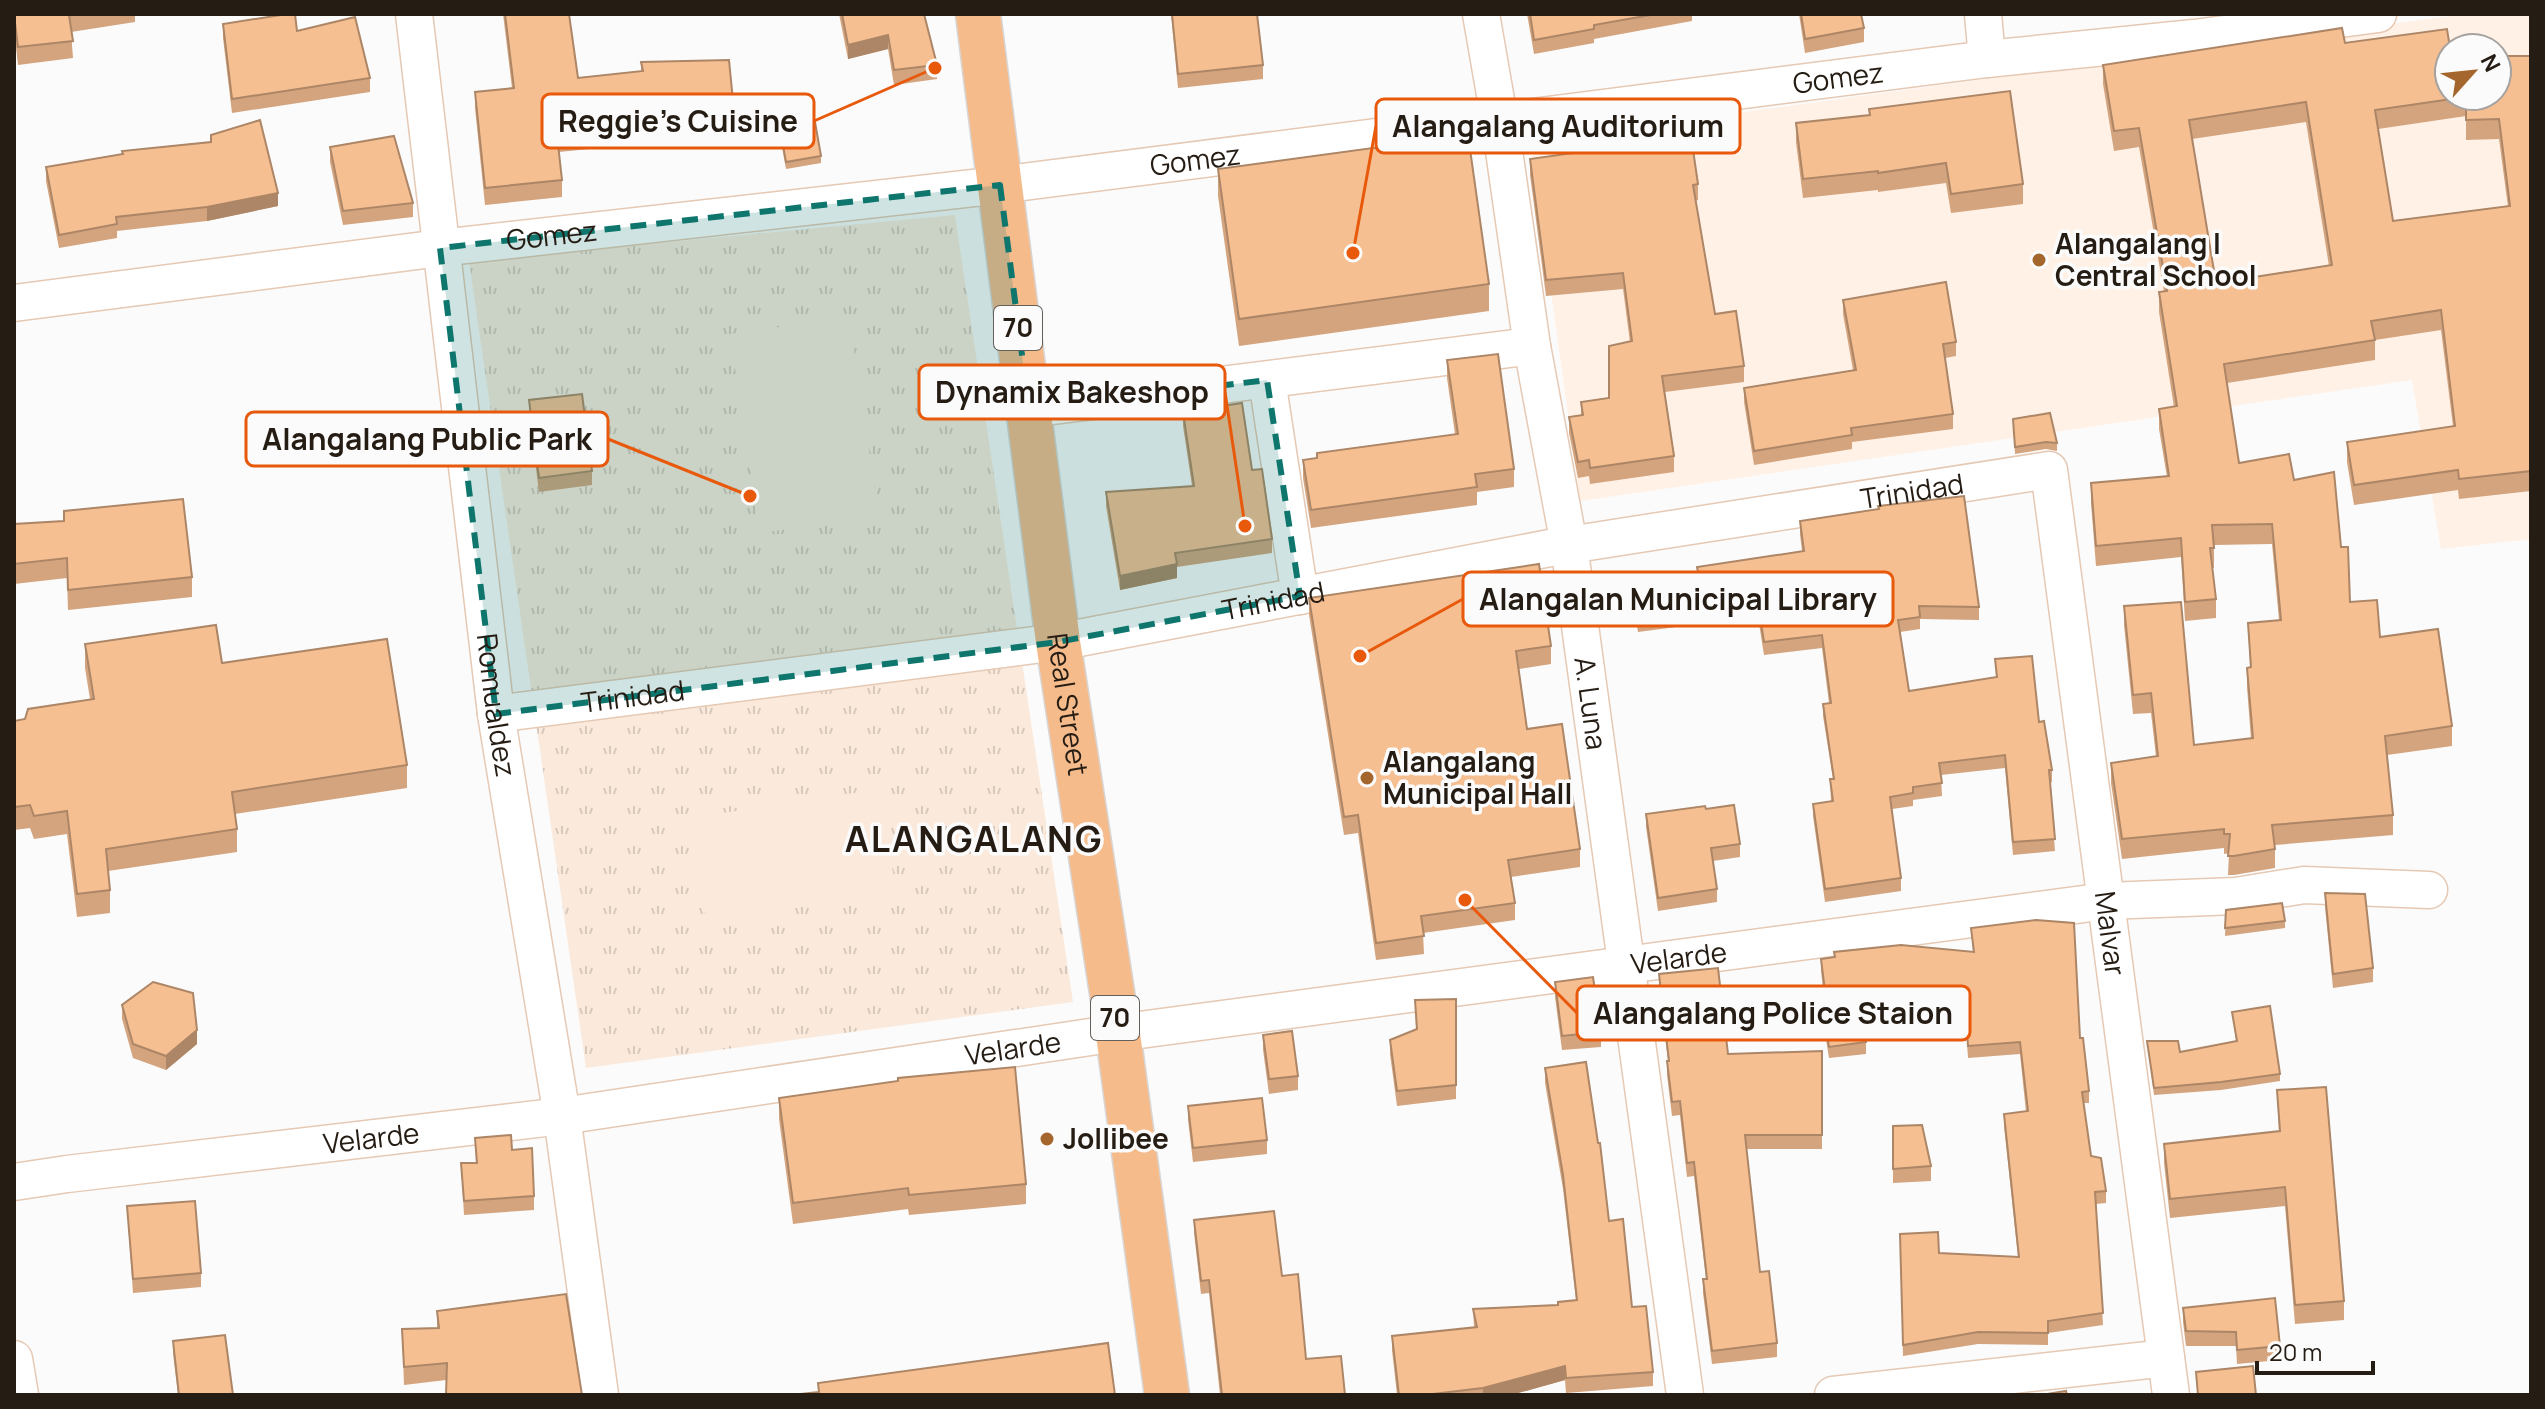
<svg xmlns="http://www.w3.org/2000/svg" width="2545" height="1409" viewBox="0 0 2545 1409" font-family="Manrope,sans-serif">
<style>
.built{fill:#fff1e6;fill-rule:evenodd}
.grass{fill:url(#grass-tufts)}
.garden{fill:#fbeadc}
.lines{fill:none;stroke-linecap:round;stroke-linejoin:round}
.street-casing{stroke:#e5c9b4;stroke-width:39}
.highway-casing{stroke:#d8d6d5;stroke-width:47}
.street{stroke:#fff;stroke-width:36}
.highway{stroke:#f6bb8b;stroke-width:44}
.wall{fill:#d4a47e;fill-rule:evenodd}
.shaded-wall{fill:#ac8666}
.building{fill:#f6bf92;stroke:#ac8666;stroke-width:2;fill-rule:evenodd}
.marked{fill:#0f766e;fill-opacity:0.2;stroke:#0f766e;stroke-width:6;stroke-dasharray:16 10;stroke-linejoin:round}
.poi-dot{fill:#a4662c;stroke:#fbfbfb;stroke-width:3}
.labels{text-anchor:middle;stroke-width:7;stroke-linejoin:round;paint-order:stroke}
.shield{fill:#fbfbfb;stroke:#655f59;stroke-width:2}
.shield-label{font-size:26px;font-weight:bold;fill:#251c14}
.street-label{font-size:28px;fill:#251c14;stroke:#fbfbfb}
.poi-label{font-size:28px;font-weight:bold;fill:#251c14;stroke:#fbfbfb;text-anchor:start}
.district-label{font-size:36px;font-weight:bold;letter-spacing:2px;fill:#251c14;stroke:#fbfbfb}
.leader{fill:none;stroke:#e8590c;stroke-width:3}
.callout-dot{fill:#e8590c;stroke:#fbfbfb;stroke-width:3}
.callout{fill:#fbfbfb;stroke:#e8590c;stroke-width:3}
.callout-label{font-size:30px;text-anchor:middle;font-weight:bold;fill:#251c14}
</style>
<defs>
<pattern id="grass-tufts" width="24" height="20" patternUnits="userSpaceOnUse" patternTransform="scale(2)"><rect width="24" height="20" fill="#fbeadc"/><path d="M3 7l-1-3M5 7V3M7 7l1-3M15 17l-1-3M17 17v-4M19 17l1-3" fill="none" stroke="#d7c8bc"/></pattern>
</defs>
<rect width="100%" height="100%" fill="#fbfbfb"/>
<path class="built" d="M 2465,14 L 2531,14 L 2531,539 L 2441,549 L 2412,380 L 1580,501 L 1530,141 ZM 2449,48 L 2497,48 L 2497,96 L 2449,96 Z"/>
<polygon class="grass" points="955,215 1073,1002 586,1068 469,261"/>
<g class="garden">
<polygon points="849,317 879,516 760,533 730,334"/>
<polygon points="880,789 896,892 707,922 690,818"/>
</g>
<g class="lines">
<g class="street-casing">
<g id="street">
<path id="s1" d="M 414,14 L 496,714 L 562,1116 L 600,1395"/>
<path id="s2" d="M 1481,14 L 1500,123 L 1532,346 L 1569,545 L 1685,1395"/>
<polyline points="1983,14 1987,59"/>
<path id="s3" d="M 14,303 L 440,248 L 1000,185 L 1987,59 L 2194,38 L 2378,14"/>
<polyline points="1267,380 1300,596"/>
<polyline points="1029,409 1532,346"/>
<path id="s4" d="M 496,714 L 1058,642 L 1550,548 L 2049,470 L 2171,1395"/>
<path id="s5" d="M 14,1182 L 67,1174 L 562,1116 L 1117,1033 L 2106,901 L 2236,896 L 2304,885 L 2429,890"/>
<polyline points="14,1359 20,1395"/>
<polyline points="1833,1395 2166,1358"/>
</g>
</g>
<g class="highway-casing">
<g id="highway">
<path id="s6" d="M 978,14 L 1058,642 L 1115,1012 L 1167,1395"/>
</g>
</g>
<use href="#street" class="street"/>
<use href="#highway" class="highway"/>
</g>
<g class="wall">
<polygon points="14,14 135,14 135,22 71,32 73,58 18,65 14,29"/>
<polygon points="503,14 569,14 578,78 641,71 641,62 733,101 733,118 658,118 659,142 559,152 562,180 562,197 485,205 475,108 475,92 512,88"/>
<polygon points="839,14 924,14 937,65 937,79 894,85 888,49 848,59"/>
<polygon points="1171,14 1257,14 1263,65 1263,79 1178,88"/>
<polygon points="1527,14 1694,14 1692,14 1692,21 1594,39 1594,43 1534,54"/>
<polygon points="1799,14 1861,14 1864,28 1864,42 1805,53"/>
<polygon points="223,24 297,31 370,78 370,92 232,113 223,38"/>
<path d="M 2345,43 L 2449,96 L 2531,56 L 2531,491 L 2459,499 L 2458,490 L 2354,505 L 2347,462 L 2347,442 L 2453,426 L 2441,330 L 2375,340 L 2375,360 L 2227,383 L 2239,463 L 2294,480 L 2341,547 L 2350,602 L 2452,726 L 2452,746 L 2387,755 L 2393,815 L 2393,835 L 2275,845 L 2275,868 L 2234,875 L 2228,875 L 2229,853 L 2224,854 L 2224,848 L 2122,859 L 2111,783 L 2111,763 L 2156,757 L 2151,713 L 2133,714 L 2124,625 L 2124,606 L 2194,745 L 2251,739 L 2247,687 L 2247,668 L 2250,667 L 2248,623 L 2279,620 L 2272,544 L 2214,545 L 2214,568 L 2212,568 L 2216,599 L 2216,618 L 2185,621 L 2181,557 L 2096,566 L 2091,503 L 2091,483 L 2167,477 L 2159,429 L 2159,409 L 2174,407 L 2159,312 L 2159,292 L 2164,292 L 2139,147 L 2114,151 L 2103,84 L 2103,65 ZM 2466,116 L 2466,140 L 2499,139 L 2508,207 L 2393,221 L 2378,129 ZM 2306,122 L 2329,266 L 2216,283 L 2192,139 Z"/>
<polygon points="1869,109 2023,184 2023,204 1951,213 1946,183 1878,192 1878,190 1803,198 1796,142 1796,123 1869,115"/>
<polygon points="780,129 821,156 821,163 786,169 780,136"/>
<polygon points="211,135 278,206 207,221 117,231 117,238 59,248 46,181 46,167 211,142"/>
<polygon points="1629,136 1698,184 1698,200 1695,201 1715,314 1744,366 1744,382 1665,392 1674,456 1674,472 1590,484 1589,476 1578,478 1569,433 1569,417 1581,415 1581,402 1609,398 1630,342 1623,289 1546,296 1530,175 1530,159 1629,145"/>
<polygon points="330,147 413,203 413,217 343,225 330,162"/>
<polygon points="1218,169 1489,284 1489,311 1239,346 1218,196"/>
<polygon points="1843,300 1956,342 1956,356 1945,358 1953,414 1953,429 1852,442 1852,449 1754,465 1744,402 1744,388 1853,370 1843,314"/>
<polygon points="1447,360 1514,469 1514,487 1477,492 1477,505 1311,528 1303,478 1303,460 1317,458 1317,453 1455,434 1447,378"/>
<polygon points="529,400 592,471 592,485 539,492 529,415"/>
<polygon points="1183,412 1252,470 1272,539 1272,553 1177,567 1177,578 1120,590 1106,506 1106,492 1192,486 1183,426"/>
<polygon points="2013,419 2057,443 2057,451 2046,449 2015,454"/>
<polygon points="1800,521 1979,607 1979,620 1920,619 1920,629 1900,632 1909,691 1996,677 1995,659 2039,722 2052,770 2052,782 2050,783 2055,851 2013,855 2005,768 1941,775 1942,796 1913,800 1913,806 1892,809 1901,878 1901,891 1825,902 1813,816 1813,804 1831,801 1830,779 1833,779 1823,716 1823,704 1829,703 1822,648 1764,655 1757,611 1684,622 1684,626 1638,632 1632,593 1632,581 1697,572 1697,567 1802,551 1800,534"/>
<polygon points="14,524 192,577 192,597 68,610 67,578 14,584"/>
<polygon points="1309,598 1551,646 1551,664 1519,669 1527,729 1580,849 1580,867 1511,877 1515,903 1515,920 1423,933 1424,954 1376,960 1358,833 1344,835 1309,615"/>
<polygon points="85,644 222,663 407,765 407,788 235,814 237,829 237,852 108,871 110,890 110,913 77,917 67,834 34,839 30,828 14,830 14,721 25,719 90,699 85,668"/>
<polygon points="1706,809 1740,844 1740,857 1713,861 1717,889 1717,902 1658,911 1646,827 1646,814"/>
<polygon points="2325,893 2373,968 2373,982 2333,988 2325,907"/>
<polygon points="2226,910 2285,921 2285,928 2225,936"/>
<polygon points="1971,928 2080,1038 2089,1091 2089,1103 2083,1103 2091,1156 2106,1191 2106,1203 2096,1204 2103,1325 2048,1333 2048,1345 1978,1344 1903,1356 1900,1234 1939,1253 2018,1257 2004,1126 2004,1114 2026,1112 2020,1054 1968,1058 1965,1014 1866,1003 1866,1016 1862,1016 1866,1042 1866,1054 1829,1058 1824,1027 1824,1015 1826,1015 1821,971 1821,959 1973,952"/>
<polygon points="1659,974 1728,1054 1822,1051 1822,1149 1747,1149 1760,1272 1777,1343 1777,1357 1712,1364 1703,1293 1703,1279 1706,1279 1694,1176 1687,1177 1680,1115 1672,1116 1667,1075 1667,1061 1668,1061 1659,988"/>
<polygon points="1555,982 1601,1032 1601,1047 1562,1050 1555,997"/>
<polygon points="1456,999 1456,1099 1397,1106 1390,1054 1390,1040 1416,1029 1415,1000"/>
<polygon points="122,1005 197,1044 166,1070 133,1058 122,1019"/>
<polygon points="2232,1012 2280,1074 2280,1081 2221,1090 2154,1095 2147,1041 2180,1052 2236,1041"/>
<polygon points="1263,1035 1298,1076 1298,1090 1269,1094 1263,1050"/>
<polygon points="1545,1068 1609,1221 1632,1307 1653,1372 1653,1386 1566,1393 1565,1380 1511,1395 1397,1395 1392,1350 1392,1336 1474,1327 1473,1309 1558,1305 1576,1300 1563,1189 1545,1083"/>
<polygon points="2277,1090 2344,1301 2344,1320 2295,1324 2285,1206 2170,1218 2164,1163 2164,1144 2279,1132"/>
<polygon points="779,1098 1026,1184 1026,1204 909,1215 908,1209 793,1224 779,1119"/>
<polygon points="1188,1106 1267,1140 1267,1154 1193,1162 1188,1120"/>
<polygon points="1893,1126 1931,1166 1931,1181 1893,1183"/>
<polygon points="475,1138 512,1150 534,1196 534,1210 464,1215 461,1163 476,1163"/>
<polygon points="127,1206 201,1273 201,1287 133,1293"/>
<polygon points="1194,1220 1282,1276 1306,1359 1345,1395 1220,1395 1209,1293 1201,1294 1194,1233"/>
<polygon points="566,1294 446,1380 404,1385 402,1329 437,1328 437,1311"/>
<polygon points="2183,1308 2280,1346 2280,1360 2237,1364 2236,1346 2186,1346 2183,1322"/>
<polygon points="173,1341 233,1395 178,1395 173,1353"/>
</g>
<g class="shaded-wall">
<polygon points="888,35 888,49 848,59 848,45"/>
<polygon points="278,193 278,206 207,221 207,207"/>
<polygon points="1177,564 1177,578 1120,590 1120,576"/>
<polygon points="197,1030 197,1044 166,1070 166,1056"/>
<polygon points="1565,1366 1565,1380 1511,1395 1483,1395 1483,1388"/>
</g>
<g class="building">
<polygon points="14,14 75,14 69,15 73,41 18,47"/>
<polygon points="287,14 295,14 297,31 355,17 370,78 232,99 223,24"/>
<polygon points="505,14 569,14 578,78 643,71 641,62 729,60 733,101 656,101 659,125 557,135 562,180 485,188 475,92 514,88"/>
<polygon points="842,14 924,14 937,65 894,70 888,35 848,45"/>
<polygon points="1172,14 1257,14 1263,65 1178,74"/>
<polygon points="1530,14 1656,14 1594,25 1594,29 1534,40"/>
<polygon points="1801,14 1861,14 1864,28 1805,39"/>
<path d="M 2342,28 L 2345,43 L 2447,29 L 2450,48 L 2449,48 L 2449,96 L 2497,96 L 2497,56 L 2531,56 L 2531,471 L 2459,479 L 2458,470 L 2354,485 L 2347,442 L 2455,426 L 2441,310 L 2371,321 L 2375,340 L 2224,364 L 2239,463 L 2289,454 L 2294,480 L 2334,472 L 2341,547 L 2348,547 L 2350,602 L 2377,600 L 2380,637 L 2438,629 L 2452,726 L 2385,736 L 2393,815 L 2272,825 L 2275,849 L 2234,856 L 2228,856 L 2230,834 L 2224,834 L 2224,829 L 2122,839 L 2111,763 L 2158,756 L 2151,693 L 2133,695 L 2124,606 L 2181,602 L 2194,745 L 2253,738 L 2247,668 L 2251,667 L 2248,623 L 2281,620 L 2272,524 L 2212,525 L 2214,548 L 2210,548 L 2216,599 L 2185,602 L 2181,538 L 2096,546 L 2091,483 L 2169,476 L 2159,409 L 2177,406 L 2159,292 L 2167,291 L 2139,128 L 2114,131 L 2103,65 ZM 2466,97 L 2466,120 L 2499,119 L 2510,206 L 2393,221 L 2375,110 ZM 2306,102 L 2332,265 L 2216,283 L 2189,120 Z"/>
<polygon points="2010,91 2023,184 1951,194 1946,163 1878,173 1878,171 1803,179 1796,123 1870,115 1869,109"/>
<polygon points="260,120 278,193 207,207 116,217 117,224 59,235 46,167 123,154 122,151 211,142 211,135"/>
<polygon points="815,122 821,156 786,162 780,129"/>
<polygon points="1690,129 1698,184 1693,185 1715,314 1736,311 1744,366 1662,376 1674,456 1590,468 1589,460 1578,462 1569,417 1583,415 1581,402 1609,398 1609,346 1632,341 1623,273 1546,280 1530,159 1630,145 1629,136"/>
<polygon points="1468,135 1489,284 1239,319 1218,169"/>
<polygon points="394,136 413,203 343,211 330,147"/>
<polygon points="1946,282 1956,342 1943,344 1953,414 1851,428 1852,435 1754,451 1744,388 1856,370 1843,300"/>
<polygon points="1498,354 1514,469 1475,474 1477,487 1311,510 1303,460 1317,458 1317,453 1458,434 1447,360"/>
<polygon points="582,394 592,471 539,478 529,400"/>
<polygon points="1242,403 1252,470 1262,469 1272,539 1175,553 1177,564 1120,576 1106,492 1194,486 1183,412"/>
<polygon points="2050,413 2057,443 2046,442 2015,447 2013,419"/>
<polygon points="1964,496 1979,607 1919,606 1920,617 1898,620 1909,691 1997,677 1995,659 2032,656 2039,722 2044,721 2052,770 2049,770 2055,839 2013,842 2005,755 1939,763 1942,783 1913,787 1913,793 1890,797 1901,878 1825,889 1813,804 1833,801 1830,779 1834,779 1823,704 1831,703 1822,635 1764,642 1757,598 1683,609 1684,613 1638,619 1632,581 1698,572 1697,567 1804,551 1800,521 1879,509 1878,506"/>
<polygon points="183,499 192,577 68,590 67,558 14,564 14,524 64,521 64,511"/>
<polygon points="1539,564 1551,646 1516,651 1527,729 1562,724 1580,849 1508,860 1515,903 1421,916 1424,936 1376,943 1358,815 1344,817 1309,598"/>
<polygon points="216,625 222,663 387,639 407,765 232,792 237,829 106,849 110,890 77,894 67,811 34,816 30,805 14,807 14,721 25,719 28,709 94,699 85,644"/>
<polygon points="1734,805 1740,844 1711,848 1717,889 1658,898 1646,814 1705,806 1706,809"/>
<polygon points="2325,893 2365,894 2373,968 2333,974"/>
<polygon points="2282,903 2285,921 2225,928 2226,910"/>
<polygon points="2036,920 2074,923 2080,1038 2083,1038 2089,1091 2082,1092 2091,1156 2101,1158 2106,1191 2095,1192 2103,1313 2048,1321 2048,1333 1978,1332 1903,1345 1900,1234 1938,1232 1939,1253 2019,1257 2004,1114 2028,1111 2020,1042 1968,1046 1965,1002 1864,991 1866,1004 1860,1005 1866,1042 1829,1047 1824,1015 1828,1015 1821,959 1835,957 1834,952 1901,945 1974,952 1971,928"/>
<polygon points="1718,968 1728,1054 1822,1051 1822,1135 1745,1135 1760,1272 1769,1271 1777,1343 1712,1351 1703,1279 1707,1279 1694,1162 1687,1163 1680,1101 1672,1102 1667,1061 1669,1061 1659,974"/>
<polygon points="1593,977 1601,1032 1562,1036 1555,982"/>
<polygon points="153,982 193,993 197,1030 166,1056 133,1044 122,1005"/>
<polygon points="1456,999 1456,1085 1397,1091 1390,1040 1417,1029 1415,1000"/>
<polygon points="2270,1006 2280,1074 2221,1082 2154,1088 2147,1041 2178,1041 2180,1052 2237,1041 2232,1012"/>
<polygon points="1292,1031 1298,1076 1269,1079 1263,1035"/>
<polygon points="1586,1062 1598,1143 1600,1143 1609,1221 1623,1219 1632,1307 1646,1306 1653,1372 1566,1378 1565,1366 1483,1388 1424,1395 1399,1395 1392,1336 1477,1327 1473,1309 1558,1305 1558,1302 1577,1300 1563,1175 1545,1068"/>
<polygon points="1015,1067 1026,1184 909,1195 908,1188 793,1203 779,1098 898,1081 898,1078"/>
<polygon points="2326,1087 2344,1301 2295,1305 2285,1187 2170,1199 2164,1144 2280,1131 2277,1090"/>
<polygon points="1262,1098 1267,1140 1193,1148 1188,1106"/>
<polygon points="1922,1125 1931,1166 1893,1169 1893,1126"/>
<polygon points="511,1135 512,1150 532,1148 534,1196 464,1201 461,1163 477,1163 475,1138"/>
<polygon points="195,1201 201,1273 133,1279 127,1206"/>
<polygon points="1274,1211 1282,1276 1298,1274 1306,1359 1341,1356 1345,1395 1222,1395 1209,1280 1201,1281 1194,1220"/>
<polygon points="566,1294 582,1395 446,1395 447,1363 404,1367 402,1329 439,1328 437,1311"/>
<polygon points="2275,1298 2280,1346 2237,1350 2236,1332 2186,1331 2183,1308"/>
<polygon points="225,1335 233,1395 179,1395 173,1341"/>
<polygon points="1108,1343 1115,1395 791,1395 819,1392 818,1383"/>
<polygon points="2253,1366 2256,1395 2198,1395 2196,1372"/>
<polygon points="2066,1391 2067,1395 2041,1395"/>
</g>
<path class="marked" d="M 1000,185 L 1029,409 L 1267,380 L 1300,596 L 1058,642 L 496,714 L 440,248 Z"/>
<g class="poi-dot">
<circle cx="2039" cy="260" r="8"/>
<circle cx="1367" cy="778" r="8"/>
<circle cx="1047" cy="1139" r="8"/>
</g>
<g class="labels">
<g class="shield">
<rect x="994" y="306" width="48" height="44" rx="6"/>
<rect x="1091" y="996" width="48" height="44" rx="6"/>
</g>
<g class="shield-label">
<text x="1018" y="337">70</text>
<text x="1115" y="1027">70</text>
</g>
<g class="street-label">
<text dy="10" stroke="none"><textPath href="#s3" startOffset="1838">Gomez</textPath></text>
<text dy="10" stroke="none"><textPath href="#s3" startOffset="1190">Gomez</textPath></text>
<text dy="10" stroke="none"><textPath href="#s3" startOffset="542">Gomez</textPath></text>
<text dy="10" stroke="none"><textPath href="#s4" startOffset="1434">Trinidad</textPath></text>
<text dy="10" stroke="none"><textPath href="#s4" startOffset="786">Trinidad</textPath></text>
<text dy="10" stroke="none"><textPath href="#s4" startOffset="138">Trinidad</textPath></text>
<text dy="10" stroke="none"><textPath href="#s2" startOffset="698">A. Luna</textPath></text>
<text dy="10" stroke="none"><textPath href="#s6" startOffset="696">Real Street</textPath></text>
<text dy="10" stroke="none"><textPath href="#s1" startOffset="696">Romualdez</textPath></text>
<text dy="10" stroke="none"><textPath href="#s4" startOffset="2040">Malvar</textPath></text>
<text dy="10" stroke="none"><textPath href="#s5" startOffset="1680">Velarde</textPath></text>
<text dy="10" stroke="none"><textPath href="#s5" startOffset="1008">Velarde</textPath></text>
<text dy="10" stroke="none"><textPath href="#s5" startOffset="360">Velarde</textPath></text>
</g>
<g class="poi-label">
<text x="2055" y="254">Alangalang I<tspan x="2055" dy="32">Central School</tspan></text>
<text x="1383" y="772">Alangalang<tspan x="1383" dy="32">Municipal Hall</tspan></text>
<text x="1063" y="1149">Jollibee</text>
</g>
<g class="district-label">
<text x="974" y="852">ALANGALANG</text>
</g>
</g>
<path class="leader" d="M935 68L814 121M1353 253L1376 126M1245 526L1225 392M750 496L608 439M1360 656L1463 599M1465 900L1577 1013"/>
<g class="callout-dot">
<circle cx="935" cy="68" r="8"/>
<circle cx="1353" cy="253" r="8"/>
<circle cx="1245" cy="526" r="8"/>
<circle cx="750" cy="496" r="8"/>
<circle cx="1360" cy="656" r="8"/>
<circle cx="1465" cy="900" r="8"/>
</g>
<g class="callout">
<rect x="542" y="94" width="272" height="54" rx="8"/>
<rect x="1376" y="99" width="364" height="54" rx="8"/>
<rect x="919" y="365" width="306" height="54" rx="8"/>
<rect x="246" y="412" width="362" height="54" rx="8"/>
<rect x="1463" y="572" width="430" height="54" rx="8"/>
<rect x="1577" y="986" width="393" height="54" rx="8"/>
</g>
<g class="callout-label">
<text x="678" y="132">Reggie's Cuisine</text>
<text x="1558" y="137">Alangalang Auditorium</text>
<text x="1072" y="403">Dynamix Bakeshop</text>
<text x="427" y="450">Alangalang Public Park</text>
<text x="1678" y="610">Alangalan Municipal Library</text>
<text x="1773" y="1024">Alangalang Police Staion</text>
</g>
<rect width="2545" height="1409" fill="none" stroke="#251c14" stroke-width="32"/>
<g transform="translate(2473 72) rotate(63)"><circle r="38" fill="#fbfbfb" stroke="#a5a29f" stroke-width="2"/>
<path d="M0-6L14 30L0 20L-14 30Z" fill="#a4662c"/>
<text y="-12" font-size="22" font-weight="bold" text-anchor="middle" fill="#251c14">N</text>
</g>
<path d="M2257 1361v12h116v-12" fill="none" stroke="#251c14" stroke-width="4"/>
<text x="2269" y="1361" font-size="24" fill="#251c14" stroke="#fbfbfb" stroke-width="6" paint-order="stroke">20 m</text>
</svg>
